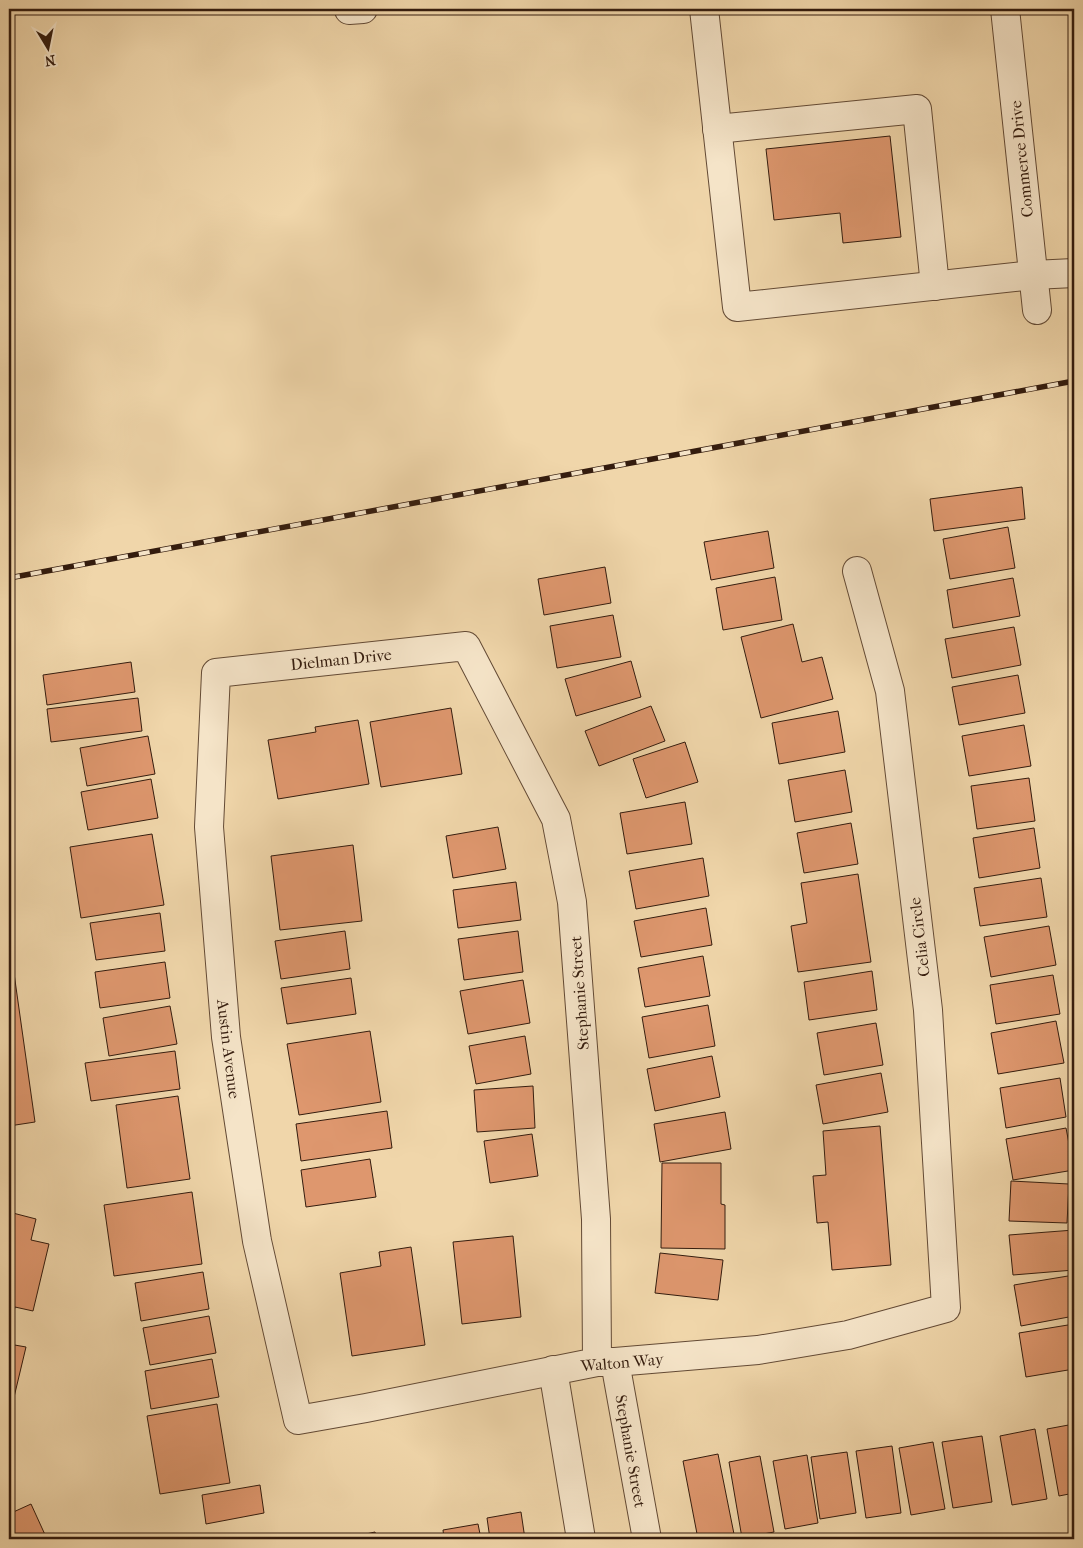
<svg xmlns="http://www.w3.org/2000/svg" width="1083" height="1548" viewBox="0 0 1083 1548" font-family="'IM FELL French Canon',serif">
<style>
.building{fill:#de976e;stroke:#341c0e}
.lines{fill:none;stroke-linecap:round;stroke-linejoin:round}
.minor-casing{stroke:#634a35;stroke-width:30}
.minor{stroke:#f5e4c8;stroke-width:28}
.rail-casing{stroke:#341c0e;stroke-width:5.5}
.rail{stroke:#f5e4c8;stroke-width:4;stroke-dasharray:11;stroke-linecap:butt}
.labels{text-anchor:middle;stroke-width:5;stroke-linejoin:round;paint-order:stroke}
.street-label{font-size:16px;fill:#341c0e;stroke:#f5e4c8}
</style>
<rect width="100%" height="100%" fill="#f0d6aa"/>
<filter id="stains"><feTurbulence type="fractalNoise" baseFrequency=".004" numOctaves="4"/><feColorMatrix values="0 0 0 0 .2 0 0 0 0 .09 0 0 0 0 .02 0 0 0 .5 -.17"/></filter>
<radialGradient id="worn" r=".72"><stop offset=".6" stop-color="#630" stop-opacity="0"/><stop offset="1" stop-color="#630" stop-opacity=".3"/></radialGradient>
<g class="building">
<polygon points="890,136 901,237 843,243 840,213 774,220 766,149"/>
<polygon points="1022,487 1025,519 934,531 930,499"/>
<polygon points="1008,527 1015,568 950,579 943,539"/>
<polygon points="768,531 774,568 711,580 704,542"/>
<polygon points="605,567 611,603 544,615 538,579"/>
<polygon points="775,577 782,620 723,630 716,588"/>
<polygon points="1013,578 1020,616 953,628 947,590"/>
<polygon points="613,615 621,657 557,668 550,626"/>
<polygon points="793,624 802,662 822,657 833,699 761,718 741,637"/>
<polygon points="1014,627 1021,665 952,678 945,639"/>
<polygon points="631,661 641,697 576,716 565,679"/>
<polygon points="131,662 135,692 47,705 43,675"/>
<polygon points="1018,675 1025,713 959,725 952,687"/>
<polygon points="138,698 142,731 51,742 47,709"/>
<polygon points="651,706 665,741 599,766 585,731"/>
<polygon points="451,708 462,774 381,787 370,722"/>
<polygon points="838,711 845,752 779,764 772,723"/>
<polygon points="358,720 369,784 278,799 268,740 316,732 315,727"/>
<polygon points="1024,725 1031,766 969,776 962,736"/>
<polygon points="148,736 155,774 87,786 80,748"/>
<polygon points="685,742 698,782 646,798 633,759"/>
<polygon points="845,770 852,812 795,822 788,780"/>
<polygon points="1029,778 1035,821 977,829 971,786"/>
<polygon points="151,779 158,818 88,830 81,792"/>
<polygon points="685,802 692,844 627,854 620,813"/>
<polygon points="851,823 858,864 804,873 797,833"/>
<polygon points="498,827 506,869 453,878 446,836"/>
<polygon points="1034,828 1040,868 979,878 973,838"/>
<polygon points="152,834 164,905 81,918 70,847"/>
<polygon points="353,845 362,921 280,930 271,856"/>
<polygon points="703,858 709,896 636,909 629,871"/>
<polygon points="858,874 871,962 798,972 791,926 807,923 801,883"/>
<polygon points="1041,878 1047,917 980,926 974,888"/>
<polygon points="516,882 521,920 458,928 453,890"/>
<polygon points="706,908 712,945 641,957 634,921"/>
<polygon points="160,913 165,951 96,960 90,923"/>
<polygon points="1049,926 1056,965 991,977 984,937"/>
<polygon points="345,931 350,969 281,979 275,941"/>
<polygon points="518,931 523,972 464,980 458,939"/>
<polygon points="703,956 710,996 645,1007 638,968"/>
<polygon points="9,959 12,959 35,1122 9,1126"/>
<polygon points="165,962 170,998 100,1008 95,972"/>
<polygon points="872,971 877,1010 809,1020 804,982"/>
<polygon points="1053,975 1060,1014 996,1024 990,985"/>
<polygon points="351,978 356,1014 287,1024 281,988"/>
<polygon points="523,980 530,1023 468,1034 460,991"/>
<polygon points="708,1005 715,1046 649,1058 642,1017"/>
<polygon points="170,1006 177,1044 109,1056 103,1018"/>
<polygon points="1056,1021 1064,1063 998,1074 991,1033"/>
<polygon points="876,1023 883,1065 824,1075 817,1033"/>
<polygon points="370,1031 381,1102 299,1115 287,1044"/>
<polygon points="525,1036 531,1074 476,1084 469,1046"/>
<polygon points="175,1051 180,1089 91,1101 85,1063"/>
<polygon points="712,1056 720,1097 655,1111 647,1069"/>
<polygon points="881,1073 888,1112 823,1124 816,1085"/>
<polygon points="1060,1078 1066,1117 1006,1128 1000,1088"/>
<polygon points="533,1086 535,1128 477,1132 474,1090"/>
<polygon points="178,1096 190,1179 127,1188 116,1105"/>
<polygon points="387,1111 392,1148 301,1161 296,1124"/>
<polygon points="725,1112 731,1149 660,1162 654,1124"/>
<polygon points="880,1126 891,1265 832,1270 828,1222 817,1223 813,1176 826,1175 823,1131"/>
<polygon points="1066,1128 1074,1170 1013,1180 1006,1139"/>
<polygon points="532,1134 538,1176 490,1183 484,1141"/>
<polygon points="370,1159 376,1197 306,1207 301,1170"/>
<polygon points="662,1163 721,1163 721,1204 725,1205 725,1249 661,1248"/>
<polygon points="1011,1181 1069,1184 1067,1223 1009,1221"/>
<polygon points="192,1192 202,1264 114,1276 104,1205"/>
<polygon points="9,1212 36,1219 31,1240 49,1244 33,1311 15,1307 9,1333"/>
<polygon points="1074,1230 1074,1270 1013,1275 1009,1235"/>
<polygon points="513,1236 521,1317 462,1324 453,1242"/>
<polygon points="411,1247 425,1345 352,1356 340,1273 381,1266 379,1252"/>
<polygon points="660,1253 723,1260 718,1300 655,1293"/>
<polygon points="203,1272 209,1309 141,1321 135,1283"/>
<polygon points="1074,1275 1074,1316 1021,1326 1014,1285"/>
<polygon points="209,1316 216,1353 150,1365 143,1328"/>
<polygon points="1074,1324 1074,1369 1026,1377 1019,1333"/>
<polygon points="9,1344 26,1347 10,1414 9,1414"/>
<polygon points="212,1359 219,1397 151,1409 145,1371"/>
<polygon points="217,1404 230,1483 160,1494 147,1416"/>
<polygon points="1074,1424 1074,1493 1059,1496 1047,1429"/>
<polygon points="1035,1429 1047,1499 1012,1505 1000,1436"/>
<polygon points="982,1436 992,1502 953,1508 942,1442"/>
<polygon points="933,1442 945,1509 911,1515 899,1448"/>
<polygon points="892,1446 901,1513 866,1518 856,1451"/>
<polygon points="847,1452 856,1513 820,1519 811,1457"/>
<polygon points="718,1454 735,1539 698,1539 683,1461"/>
<polygon points="807,1455 818,1523 785,1529 773,1461"/>
<polygon points="760,1456 774,1532 742,1538 729,1462"/>
<polygon points="260,1485 264,1513 206,1524 202,1495"/>
<polygon points="31,1504 47,1539 9,1539 9,1514"/>
<polygon points="521,1512 525,1539 490,1539 487,1518"/>
<polygon points="478,1524 481,1539 444,1539 443,1530"/>
<polygon points="375,1532 377,1539 349,1539 348,1538"/>
</g>
<g class="lines">
<g class="minor-casing">
<g id="minor">
<polyline points="349,9 349,10 363,9"/>
<polyline points="704,9 737,307 1033,275 1074,273"/>
<polyline points="1005,9 1037,310"/>
<polyline points="717,129 917,109 935,286"/>
<polyline points="597,1362 596,1219 572,902 556,819 466,646 216,673 209,827 226,1037 257,1241 298,1420 366,1408 597,1362 615,1362 758,1350 848,1335 946,1308 928,1010 890,691 857,571"/>
<polyline points="615,1362 647,1539"/>
<polyline points="553,1370 581,1539"/>
</g>
</g>
<use href="#minor" class="minor"/>
<g class="rail-casing">
<polyline id="rail" points="9,578 1074,381"/>
</g>
<use href="#rail" class="rail"/>
</g>
<g class="labels">
<g class="street-label">
<text transform="translate(1021 159) rotate(-96)" y="6">Commerce Drive</text>
<text transform="translate(341 659) rotate(-6)" y="6">Dielman Drive</text>
<text transform="translate(919 937) rotate(-97)" y="6">Celia Circle</text>
<text transform="translate(579 993) rotate(-94)" y="6">Stephanie Street</text>
<text transform="translate(229 1049) rotate(83)" y="6">Austin Avenue</text>
<text transform="translate(622 1362) rotate(-5)" y="6">Walton Way</text>
<text transform="translate(631 1451) rotate(80)" y="6">Stephanie Street</text>
</g>
</g>
<rect width="1083" height="1548" fill="none" stroke="#f0d6aa" stroke-width="30"/>
<rect x="10" y="10" width="1063" height="1528" fill="none" stroke="#341c0e" stroke-width="2.5"/>
<rect x="15" y="15" width="1053" height="1518" fill="none" stroke="#341c0e"/>
<g transform="translate(48 48) rotate(170)" stroke="#f5e4c8" stroke-width="4" paint-order="stroke">
<path d="M0-4L9 19L0 12L-9 19Z" fill="#341c0e"/>
<text y="-8" font-size="14" font-weight="bold" text-anchor="middle" fill="#341c0e">N</text>
</g>
<rect width="100%" height="100%" filter="url(#stains)"/>
<rect width="100%" height="100%" fill="url(#worn)"/>
</svg>
